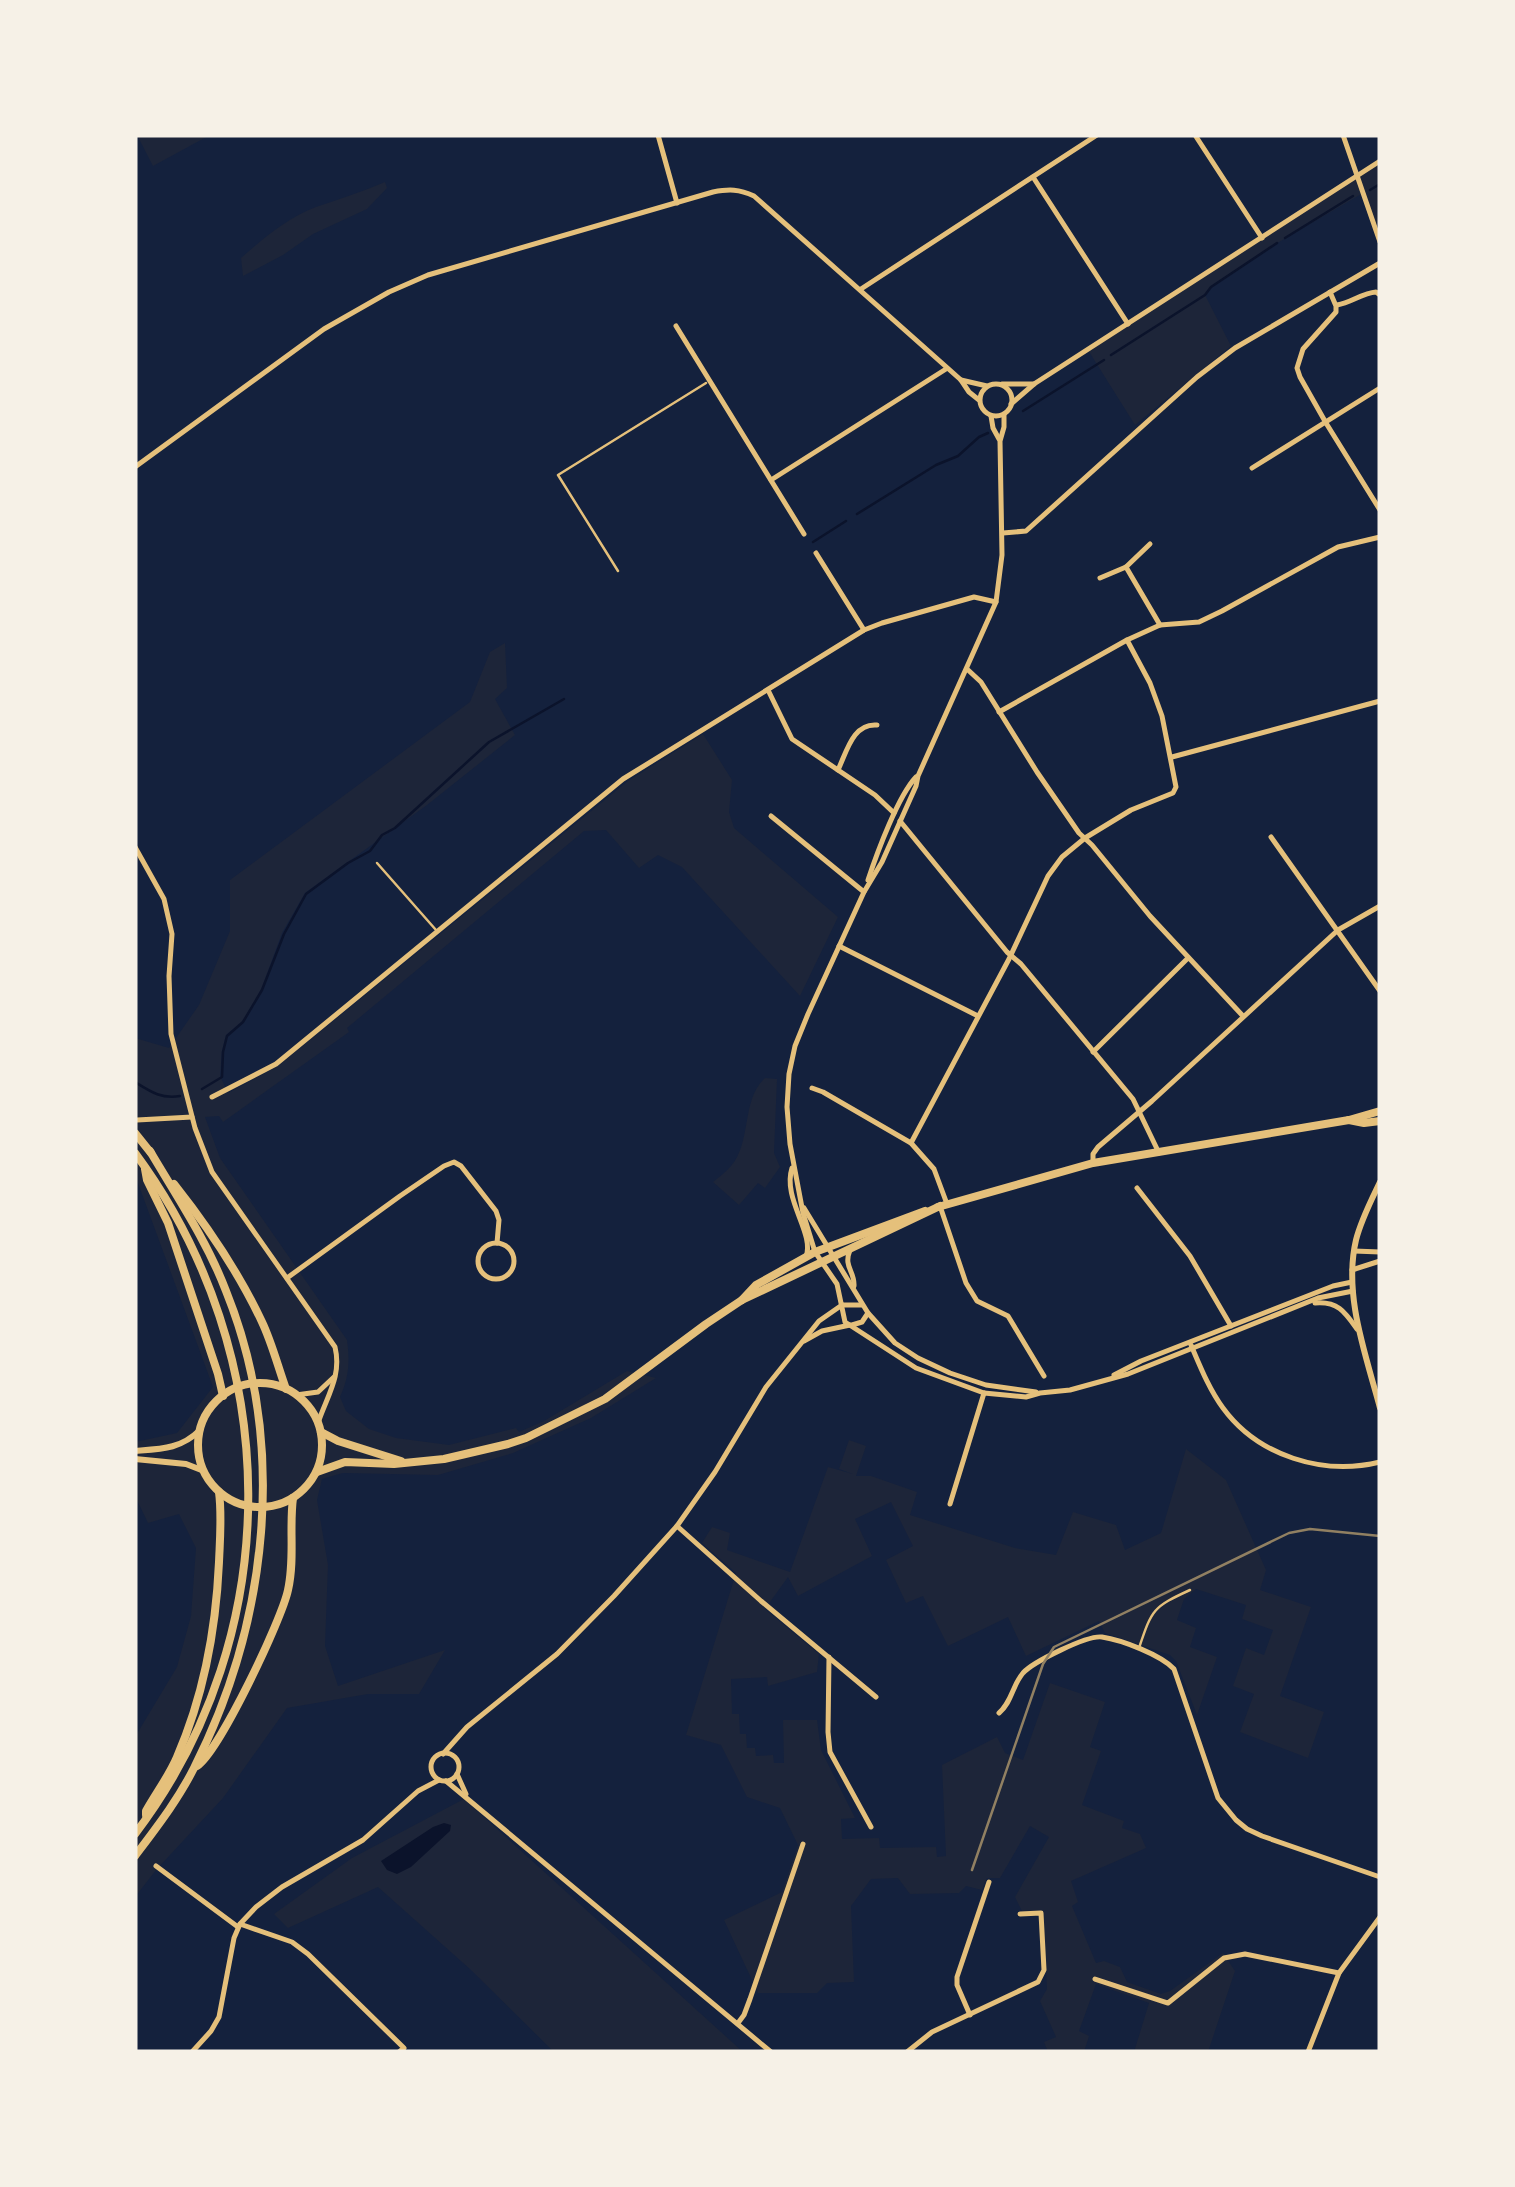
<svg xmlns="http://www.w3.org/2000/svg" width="1515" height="2187" viewBox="0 0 1515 2187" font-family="'Exo 2',sans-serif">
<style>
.green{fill:#1d2539}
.water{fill:#0b132b}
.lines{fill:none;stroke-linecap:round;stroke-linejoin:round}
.stream{stroke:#0b132b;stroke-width:2.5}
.service{stroke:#e5c07b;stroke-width:2.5}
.minor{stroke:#e5c07b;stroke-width:5}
.tertiary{stroke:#e5c07b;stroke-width:5}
.secondary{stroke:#e5c07b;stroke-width:6}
.primary{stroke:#e5c07b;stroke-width:8}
.trunk{stroke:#e5c07b;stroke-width:8}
.tram{stroke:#918062;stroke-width:2.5}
</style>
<rect width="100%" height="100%" fill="#14213d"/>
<g class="green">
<polygon points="137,135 210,135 153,166"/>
<polygon points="1380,161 1380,222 1374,224 1363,193 1267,249 1211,287 1205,295 1231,346 1135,425 1088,350"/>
<path d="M 385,182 L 387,188 L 367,209 L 313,234 L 283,255 L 243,276 L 241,258 C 264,238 287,218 316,207 C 339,199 362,192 385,182 Z"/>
<path d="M 505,643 L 507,688 L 495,699 L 515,735 L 427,805 L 305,893 L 282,933 L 261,990 L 243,1021 L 226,1035 L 222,1051 L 220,1076 L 228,1093 L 278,1066 L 628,781 L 703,734 L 732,780 L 729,812 L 734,828 L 838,917 L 800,996 L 682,867 L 658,855 L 639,868 L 606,830 L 584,831 L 347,1028 L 349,1032 L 223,1122 L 219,1116 L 205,1117 L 220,1158 L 347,1340 C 350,1362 349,1377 340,1397 L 346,1411 L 369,1429 L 396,1438 L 449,1445 L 516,1428 L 519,1432 L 544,1421 L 627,1371 L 656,1378 L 591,1418 L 513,1453 L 438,1475 L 343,1473 L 322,1479 L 317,1500 L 328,1565 L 325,1646 L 338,1686 L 445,1650 L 419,1694 L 368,1694 L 287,1708 L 223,1798 L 156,1870 L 135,1897 L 135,1737 L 177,1667 L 191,1616 L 196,1548 L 179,1514 L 148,1523 L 135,1496 L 135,1442 L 177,1433 L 213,1387 L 135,1175 L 135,1038 L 169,1048 L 199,1005 L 230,931 L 230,880 L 470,702 L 490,652 Z"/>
<path d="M 765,1078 L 777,1079 L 774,1153 L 780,1167 L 765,1188 L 758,1183 L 739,1205 L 713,1182 C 719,1177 726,1172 731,1166 C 752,1142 741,1099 765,1078 Z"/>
<polygon points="849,1440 866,1446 856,1476 871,1476 917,1492 910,1515 1015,1548 1056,1555 1073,1512 1116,1525 1125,1550 1161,1533 1186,1449 1226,1480 1266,1570 1260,1590 1311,1607 1280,1696 1324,1712 1308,1758 1240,1732 1254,1694 1233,1686 1246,1648 1264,1655 1273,1630 1242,1619 1246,1605 1196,1589 1184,1599 1177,1620 1196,1628 1190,1647 1217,1657 1197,1715 1176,1661 1170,1655 1105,1633 1099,1621 1026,1656 1008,1617 948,1646 923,1596 906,1603 886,1560 913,1546 891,1502 855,1519 872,1556 798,1596 788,1577 765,1609 819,1654 817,1672 768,1686 767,1677 731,1679 732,1714 739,1714 740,1734 746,1734 747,1748 755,1748 756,1756 773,1755 774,1763 784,1763 783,1720 817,1720 821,1750 855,1818 841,1819 842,1839 879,1838 880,1848 936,1847 937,1857 946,1856 942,1765 997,1737 1005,1753 1023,1760 1050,1683 1105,1702 1090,1747 1101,1751 1082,1805 1124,1821 1122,1828 1140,1834 1146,1848 1071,1881 1078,1902 1072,1906 1096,1963 1104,1961 1120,1967 1127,1982 1161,1994 1170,1991 1223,1953 1235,1971 1208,2052 1134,2052 1149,2003 1096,1984 1079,2031 1089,2036 1084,2052 1048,2052 1044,2042 1056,2037 1040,2001 1047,1989 1043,1912 1022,1911 1015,1897 1049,1837 1030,1826 1000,1878 987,1878 982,1890 966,1886 959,1893 910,1894 898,1878 871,1879 851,1906 854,1982 827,1983 817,1993 758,1993 724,1920 782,1892 798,1845 780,1808 747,1797 721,1745 686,1735 736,1573 702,1543 712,1527 730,1533 727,1550 790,1572 828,1467 853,1474 839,1469"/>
<polygon points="464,1799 743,2052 554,2052 471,1970 378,1887 288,1928 274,1914 352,1858"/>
</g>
<polygon class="water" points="444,1823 451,1825 450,1831 411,1867 397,1874 387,1870 381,1861 433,1827"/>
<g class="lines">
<g class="stream">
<polyline points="1370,190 1380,184"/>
<polyline points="1285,238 1353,196"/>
<polyline points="1111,355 1205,295 1211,287 1277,243"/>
<polyline points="1023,411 1104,360"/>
<polyline points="857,514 936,465 958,456 979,437 988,433"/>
<polyline points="813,542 846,521"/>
<path d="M 135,1082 C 151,1092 161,1099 180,1096"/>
<polyline points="202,1089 222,1077 223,1052 227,1036 243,1022 262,990 284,934 306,894 348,863 370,851 382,835 395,828 489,742 564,699"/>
</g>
<g class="service">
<polyline points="618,571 558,475 706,383"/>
<polyline points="377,863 436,930"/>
<path d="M 1139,1648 C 1152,1609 1153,1607 1190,1590"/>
</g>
<g class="minor">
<polyline points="658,135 677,203"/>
<polyline points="1195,135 1262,238"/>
<polyline points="1343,135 1380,242"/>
<polyline points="1033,177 1128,324"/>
<polyline points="861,289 1097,135"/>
<polyline points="1330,292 1336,306 1336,312 1303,349 1297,368 1300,377 1326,423 1380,510"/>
<path d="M 1337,305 C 1351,303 1362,293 1376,292 L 1380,295"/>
<polyline points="676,326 804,534"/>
<polyline points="961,380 987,386"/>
<path d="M 135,467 L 324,329 L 389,292 L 428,275 L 713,192 C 729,189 739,189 754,196 L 961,380 L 969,392 L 979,400"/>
<polyline points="1252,468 1380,388"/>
<polyline points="771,480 946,369"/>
<polyline points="1003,533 1026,531 1197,377 1235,348 1380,263"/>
<polyline points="816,553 864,630"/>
<polyline points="1126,567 1160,625"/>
<polyline points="1100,578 1126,567 1150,544"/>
<polyline points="967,669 981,682 1037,772 1079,833 1092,845 1150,916 1242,1015"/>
<polyline points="768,690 792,739 875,795 894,813"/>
<polyline points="999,712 1127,640 1160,625 1199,622 1222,611 1338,547 1380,537"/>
<polyline points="1172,757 1380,701"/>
<path d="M 838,770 C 847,751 853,723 877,725"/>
<polyline points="771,816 864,892"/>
<polyline points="900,821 1007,952 1021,964 1133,1099 1159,1153"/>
<polyline points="1271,837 1380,991"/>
<path d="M 135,847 L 164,899 L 172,934 L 169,976 L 171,1034 L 195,1128 L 212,1172 L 335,1347 C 342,1376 327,1396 318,1423"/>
<polyline points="839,946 978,1016"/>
<polyline points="1093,1052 1187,959"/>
<polyline points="812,1088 823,1092 911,1143 934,1169 947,1204"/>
<polyline points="212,1097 276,1064 623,779 864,630 882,623 974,597 996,602"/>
<polyline points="137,1120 192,1117"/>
<polyline points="911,1143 1009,959 1048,876 1062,857 1085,838 1131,810 1173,793 1176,787 1162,716 1150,683 1127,640"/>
<polyline points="1093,1163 1093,1154 1098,1147 1152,1101 1338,930 1380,906"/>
<polyline points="1137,1188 1190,1256 1231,1326"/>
<polyline points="940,1206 966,1283 977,1301 1008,1316 1044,1376"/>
<circle cx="496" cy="1261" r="18"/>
<polyline points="1354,1251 1380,1252"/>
<polyline points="1352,1270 1380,1261"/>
<polyline points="287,1278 400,1196 444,1166 454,1162 461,1166 496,1211 499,1220 497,1243"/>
<polyline points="804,1341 822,1331 850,1325"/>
<path d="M 1191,1345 C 1200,1366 1209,1389 1223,1408 C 1258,1456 1323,1476 1380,1462"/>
<polyline points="296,1395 318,1392 334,1377"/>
<polyline points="950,1504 984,1393"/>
<polyline points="677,1526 761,1601 876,1697"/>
<polyline points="829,1657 828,1732 830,1752 871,1827"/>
<path d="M 999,1713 C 1012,1702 1012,1686 1023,1673 C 1033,1662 1087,1635 1102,1637 C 1122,1640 1161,1655 1174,1669 L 1218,1798 L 1236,1820 L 1247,1829 L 1262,1836 L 1380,1877"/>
<circle cx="445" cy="1767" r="14"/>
<polyline points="443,1754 467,1727 557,1654 614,1596 677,1526 715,1472 766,1387 819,1321 842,1305"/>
<polyline points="457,1774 466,1794"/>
<polyline points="446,1781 771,2052"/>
<polyline points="156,1866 238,1927"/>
<polyline points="240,1924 292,1942 308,1954 404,2048 399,2052"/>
<polyline points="1095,1979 1168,2003 1224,1958 1245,1954 1339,1973"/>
<polyline points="970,2015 957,1985 957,1977 989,1882"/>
<polyline points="738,2023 744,2015 750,1999 803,1844"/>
<polyline points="192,2052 211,2031 219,2017 234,1938 240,1924 256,1907 282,1887 363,1840 418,1791 439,1780"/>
<polyline points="907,2052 932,2032 1038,1982 1044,1970 1041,1913 1020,1914"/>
<polyline points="1308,2052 1339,1973 1380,1917"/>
</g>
<g class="tertiary">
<circle cx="996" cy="400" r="16"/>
<polyline points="1002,384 1034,384"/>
<polyline points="1011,404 1034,384 1380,161"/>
<polyline points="1004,414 1004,427 1000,441 1002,555 996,602 918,776 916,786 882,862 864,892 808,1014 795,1046 789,1074 787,1107 790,1144 803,1213 815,1252 837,1284 845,1322 916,1368 984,1393 1026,1397 1040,1393 1070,1390 1128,1374 1318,1298 1353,1291"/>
<polyline points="991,416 993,428 999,439"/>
<path d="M 868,880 C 877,853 898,796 916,777"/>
<path d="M 792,1168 C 782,1199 815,1233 806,1257"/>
<polyline points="804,1208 868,1313 862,1322 852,1325"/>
<path d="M 850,1250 C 843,1267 855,1271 854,1286"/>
<path d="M 1315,1303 C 1338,1301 1345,1312 1357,1329"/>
<polyline points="842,1305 862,1305"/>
<polyline points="868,1313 895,1343 918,1358 950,1373 986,1385 1036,1392"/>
<polyline points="1114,1375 1141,1361 1333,1286 1352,1282"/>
</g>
<g class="secondary">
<path d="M 1380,1182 C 1371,1201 1361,1220 1356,1240 C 1343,1295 1366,1355 1380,1408"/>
<path d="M 135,1451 C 161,1449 181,1449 200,1430"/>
<polyline points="135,1459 186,1464 204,1471"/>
</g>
<g class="primary">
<polyline points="1349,1120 1364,1123 1380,1121"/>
<polyline points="938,1207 1093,1163 1349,1120 1380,1111"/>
<polyline points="742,1300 756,1285 815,1252 925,1211"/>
<circle cx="260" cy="1445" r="62"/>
<polyline points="321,1432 338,1441 401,1461"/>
<polyline points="317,1472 345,1462 394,1464 444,1459 508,1444 526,1438 605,1399 706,1324 742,1300 940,1206"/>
</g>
<g class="trunk">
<polyline points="135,1133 151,1153"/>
<path d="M 135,1153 C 284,1354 288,1633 135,1834"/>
<polyline points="145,1169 147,1180 168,1223 218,1374 223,1396"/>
<path d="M 174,1184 C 208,1227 239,1273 262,1322 C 272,1343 278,1367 286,1389"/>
<path d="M 197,1766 C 220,1750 282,1619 288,1590 C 295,1559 289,1528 293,1498"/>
<path d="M 146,1815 L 146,1811 C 156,1793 169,1776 177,1757 C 204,1695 216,1629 219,1562 C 220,1538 222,1515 219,1492"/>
<path d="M 135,1856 C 156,1828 178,1800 194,1768 C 268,1622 288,1445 226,1291 C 207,1241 177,1197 150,1151"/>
</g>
<polyline class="tram" points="972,1870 1043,1664 1054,1647 1289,1533 1310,1529 1380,1536"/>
</g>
<rect width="1515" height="2187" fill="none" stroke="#f6f1e7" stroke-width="275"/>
</svg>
